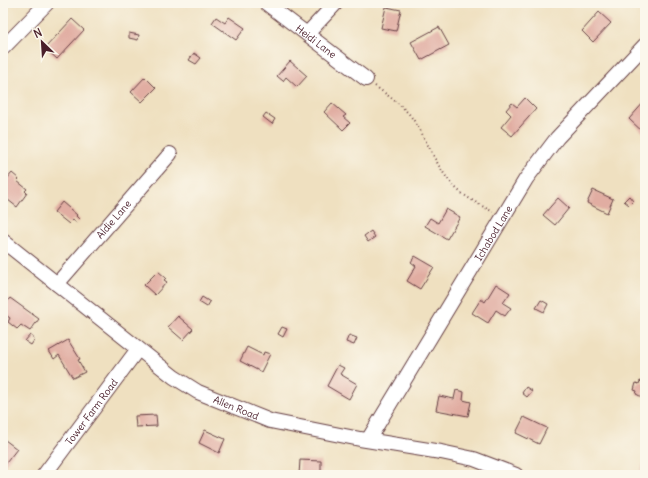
<svg xmlns="http://www.w3.org/2000/svg" width="648" height="478" viewBox="0 0 648 478" font-family="Delius,sans-serif">
<style>
.building{fill:#e1ada2}
.lines{fill:none;stroke-linecap:round;stroke-linejoin:round}
.minor-casing{stroke:#633c41;stroke-width:16}
.path{stroke:#633c41;stroke-width:2;stroke-dasharray:1 3;stroke-linecap:butt}
.minor{stroke:#fff;stroke-width:14}
.labels{text-anchor:middle;stroke-width:4;stroke-linejoin:round;paint-order:stroke}
.street-label{font-size:10px;fill:#4a1f2b;stroke:#fbf7ec}
</style>
<rect width="100%" height="100%" fill="#fbf7ec"/>
<filter id="ink" filterUnits="userSpaceOnUse"><feTurbulence type="fractalNoise" baseFrequency=".025" numOctaves="2"/><feDisplacementMap in="SourceGraphic" scale="8" xChannelSelector="R" yChannelSelector="G"/><feConvolveMatrix kernelMatrix="1 2 1 2 8 2 1 2 1" color-interpolation-filters="sRGB"/></filter>
<filter id="wash" filterUnits="userSpaceOnUse"><feTurbulence type="fractalNoise" baseFrequency=".012" numOctaves="4" result="noise"/><feDisplacementMap in="SourceGraphic" scale="16" xChannelSelector="R" yChannelSelector="G"/><feGaussianBlur stdDeviation="0.9" result="paint"/><feColorMatrix in="noise" values="0 0 0 0 0 0 0 0 0 0 0 0 0 0 0 0 0 1.4 0 .05"/><feComposite in="paint" operator="in"/></filter>
<g filter="url(#wash)">
<rect width="100%" height="100%" fill="#efe0c0"/>
<g id="blocks">
<g class="building">
<polygon points="386,7 401,10 396,31 381,28"/>
<polygon points="599,12 611,23 593,42 582,31"/>
<polygon points="216,17 225,23 229,17 245,28 236,40 212,23"/>
<polygon points="72,19 84,30 57,59 45,48"/>
<polygon points="439,27 449,45 421,60 411,42"/>
<polygon points="129,33 139,35 138,40 129,38"/>
<polygon points="194,53 201,58 196,64 189,60"/>
<polygon points="290,61 307,76 297,87 286,77 283,81 277,76"/>
<polygon points="145,77 156,88 142,102 131,92"/>
<polygon points="525,98 536,109 512,136 501,127 511,115 506,110 512,103 517,107"/>
<polygon points="645,101 645,134 629,119"/>
<polygon points="332,103 346,115 343,117 350,123 343,130 324,112"/>
<polygon points="266,113 275,119 272,124 263,117"/>
<polygon points="12,173 19,179 17,181 27,189 25,191 27,193 17,207 3,196 3,177 6,180"/>
<polygon points="593,190 613,199 607,213 587,203"/>
<polygon points="629,196 633,201 629,205 624,201"/>
<polygon points="558,198 569,208 555,225 543,215"/>
<polygon points="62,202 77,215 76,216 80,220 77,223 73,220 69,224 54,212"/>
<polygon points="446,209 460,217 447,239 425,226 430,218 438,223"/>
<polygon points="371,231 375,237 368,242 364,236"/>
<polygon points="415,256 434,267 420,289 407,281 416,266 411,262"/>
<polygon points="158,271 166,278 164,280 167,282 155,295 144,285"/>
<polygon points="496,284 510,293 503,303 511,308 505,316 496,310 488,323 472,313 481,299 485,302"/>
<polygon points="202,297 210,302 207,307 199,302"/>
<polygon points="10,298 39,319 30,331 21,325 17,329 8,322 10,318 3,313 3,307"/>
<polygon points="541,300 548,304 544,312 536,308"/>
<polygon points="178,316 193,329 183,340 168,327"/>
<polygon points="282,327 287,329 283,337 278,334"/>
<polygon points="30,335 35,339 31,345 25,341"/>
<polygon points="349,335 357,338 354,345 346,342"/>
<polygon points="68,340 80,359 78,360 85,372 73,378 59,355 54,359 49,351"/>
<polygon points="247,347 263,355 264,352 270,354 261,372 240,361"/>
<polygon points="338,365 344,368 340,374 357,384 349,399 327,386"/>
<polygon points="640,381 645,383 645,389 642,397 636,394 637,391 634,390 636,383 639,384"/>
<polygon points="526,387 532,391 527,397 522,393"/>
<polygon points="456,390 464,392 463,400 471,402 468,416 436,410 439,396 454,399"/>
<polygon points="156,415 157,426 136,427 135,416"/>
<polygon points="524,417 547,428 539,444 516,433"/>
<polygon points="205,430 225,439 219,453 199,443"/>
<polygon points="5,440 17,449 3,467 3,442"/>
<polygon points="645,459 645,475 639,475"/>
<polygon points="300,460 321,461 321,475 299,475"/>
</g>
</g>
</g>
<g filter="url(#ink)">
<use href="#blocks" fill-opacity="0" stroke="#633c41" stroke-width="1"/>
<g class="lines">
<g class="minor-casing">
<g id="minor">
<path id="s1" d="M 266,3 L 366,79"/>
<polyline points="307,34 336,3"/>
<polyline points="3,48 47,3"/>
<path id="s2" d="M 3,241 L 174,377 L 198,392 L 270,421 L 360,439 L 441,452 L 474,459 L 516,475"/>
<path id="s3" d="M 57,284 L 170,154"/>
<path id="s4" d="M 368,440 L 526,179 L 557,138 L 645,45"/>
<path id="s5" d="M 44,475 L 138,349"/>
</g>
</g>
<path class="path" d="M 375,86 C 387,95 399,103 409,114 C 426,135 434,164 452,184 C 462,196 479,204 493,212"/>
<use href="#minor" class="minor"/>
</g>
</g>
<g class="labels">
<g class="street-label">
<text dy="4" stroke="none"><textPath href="#s1" startOffset="63">Heidi Lane</textPath></text>
<text dy="4" stroke="none"><textPath href="#s3" startOffset="86">Aldie Lane</textPath></text>
<text dy="4" stroke="none"><textPath href="#s4" startOffset="242">Ichabod Lane</textPath></text>
<text dy="4" stroke="none"><textPath href="#s2" startOffset="288">Allen Road</textPath></text>
<text dy="4" stroke="none"><textPath href="#s5" startOffset="79">Tower Farm Road</textPath></text>
</g>
</g>
<rect width="648" height="478" fill="none" stroke="#fbf7ec" stroke-width="16"/>
<g transform="translate(42 42) rotate(335)" stroke="#fbf7ec" stroke-width="3" paint-order="stroke">
<path d="M0-3L7 15L0 10L-7 15Z" fill="#4a1f2b"/>
<text y="-6" font-size="11" font-weight="bold" text-anchor="middle" fill="#4a1f2b">N</text>
</g>
</svg>
